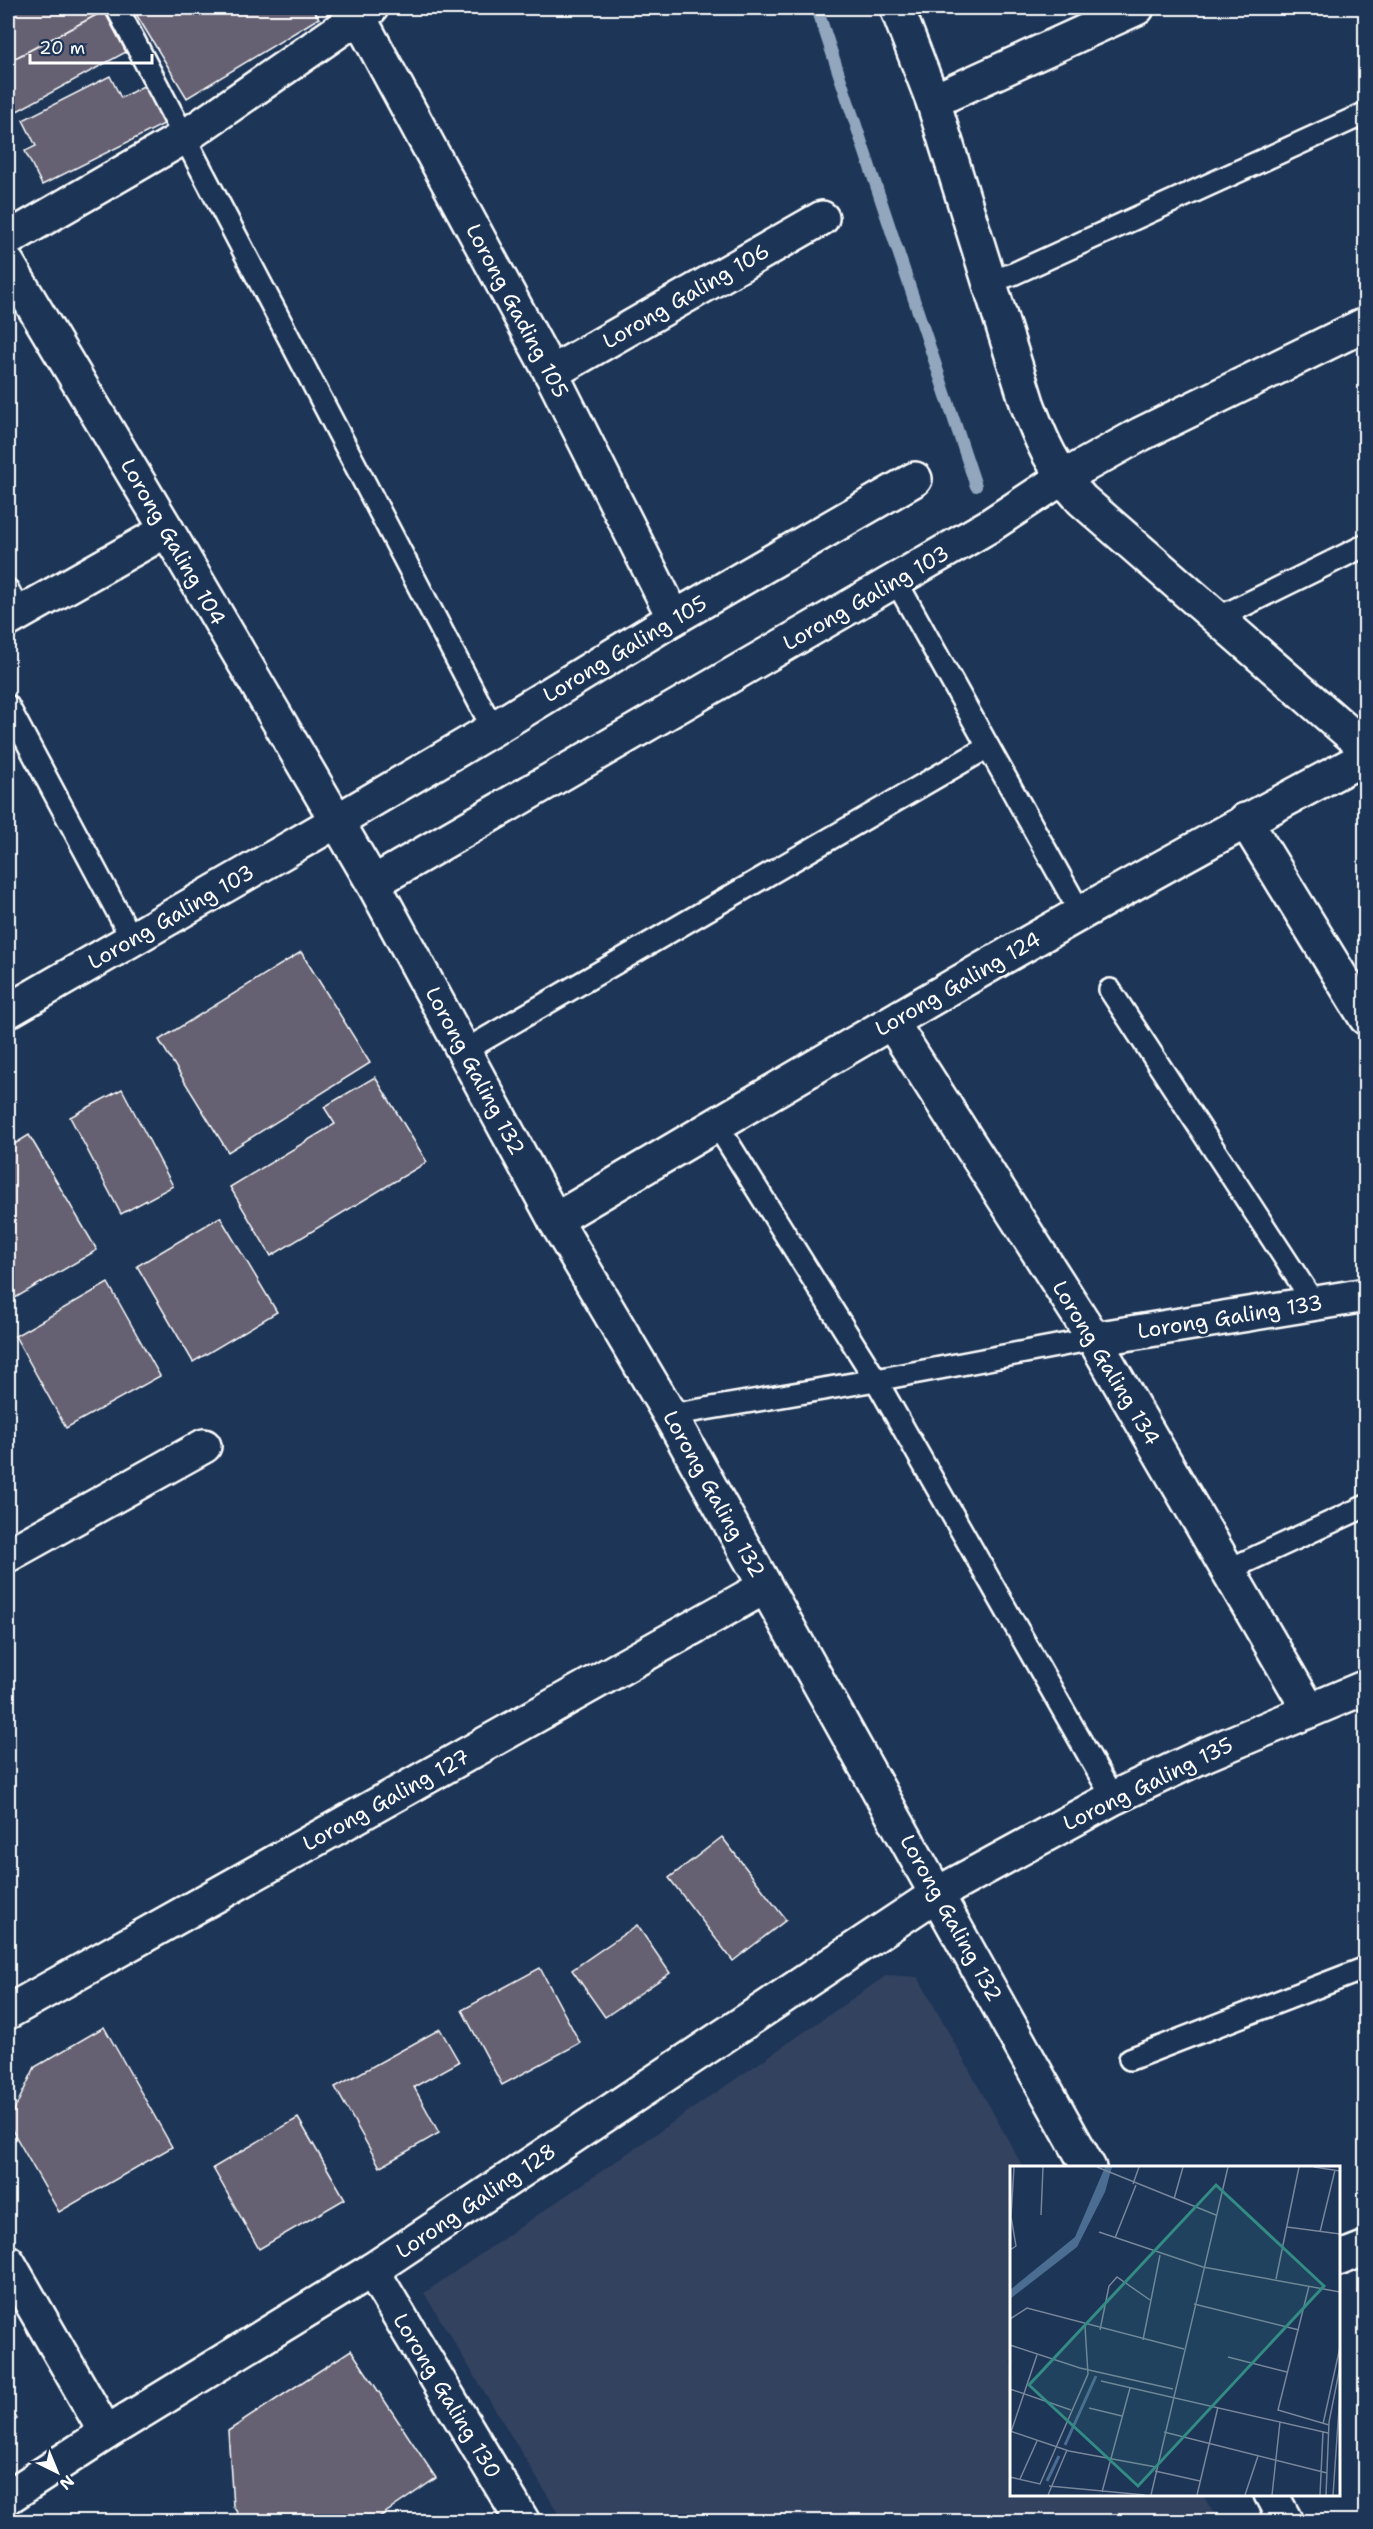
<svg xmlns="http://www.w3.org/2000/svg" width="1373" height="2529" viewBox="0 0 1373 2529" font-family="'Shantell Sans',sans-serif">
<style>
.built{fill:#33425f}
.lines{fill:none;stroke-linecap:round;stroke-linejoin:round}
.stream{stroke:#92a7bd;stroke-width:12}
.building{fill:#656172;stroke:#fff;stroke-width:1.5}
.lane-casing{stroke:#fff;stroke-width:26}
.street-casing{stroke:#fff;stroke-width:38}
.lane{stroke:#1d3557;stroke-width:21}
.street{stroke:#1d3557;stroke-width:33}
.labels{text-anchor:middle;stroke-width:6;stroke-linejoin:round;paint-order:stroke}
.street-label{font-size:21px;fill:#fff;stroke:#1d3557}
.inset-river{fill:none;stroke:#4a6d91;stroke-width:3}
.inset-road{fill:none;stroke:#77869a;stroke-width:1.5}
.view{fill:#338b84;fill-opacity:0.15;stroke:#338b84;stroke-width:3}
.inset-edge{fill:none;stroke:#fff;stroke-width:3}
</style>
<rect width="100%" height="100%" fill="#1d3557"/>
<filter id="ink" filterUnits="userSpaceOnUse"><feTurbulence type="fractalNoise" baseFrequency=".0167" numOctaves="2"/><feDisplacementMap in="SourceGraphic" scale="12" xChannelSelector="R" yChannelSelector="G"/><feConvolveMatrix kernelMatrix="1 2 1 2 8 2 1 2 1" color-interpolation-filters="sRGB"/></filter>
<g filter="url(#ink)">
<polygon class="built" points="887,1975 918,1977 1023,2167 1012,2168 1012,2494 1203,2495 1218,2521 563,2521 424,2293"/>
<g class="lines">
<polyline class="stream" points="817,8 976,486"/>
</g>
<g class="building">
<polygon points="8,8 103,8 104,11 8,62"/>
<polygon points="147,8 312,8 319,18 187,98 136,14"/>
<polygon points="104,11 126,52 8,116 8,62"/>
<polygon points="110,76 121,98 145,85 164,124 42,185 25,151 36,146 23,120"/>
<polygon points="301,952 370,1063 228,1152 159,1040"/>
<polygon points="375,1077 427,1162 271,1256 230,1187 335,1124 324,1107"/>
<polygon points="122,1089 173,1186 121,1214 70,1117"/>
<polygon points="29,1135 97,1250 10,1301 8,1297 8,1148"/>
<polygon points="220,1217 277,1312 193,1362 137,1266"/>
<polygon points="108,1283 160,1376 66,1428 15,1336"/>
<polygon points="722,1837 786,1920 733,1961 669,1878"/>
<polygon points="637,1925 670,1973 605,2017 572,1970"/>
<polygon points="540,1968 580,2043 502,2085 462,2010"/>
<polygon points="104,2027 172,2147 59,2212 8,2123 35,2067"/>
<polygon points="440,2029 459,2062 414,2087 439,2133 380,2167 335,2087"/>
<polygon points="298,2118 345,2199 259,2249 213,2168"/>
<polygon points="351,2350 436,2478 372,2522 243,2522 233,2506 228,2431"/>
<polygon points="8,2403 17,2419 8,2425"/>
</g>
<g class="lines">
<g class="lane-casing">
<g id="lane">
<polyline points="117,8 493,729"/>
<polyline points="989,282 1013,274 1366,113"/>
<polyline points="896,581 1080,912"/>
<polyline points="8,590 20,614"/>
<polyline points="1218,618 1366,545"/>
<polyline points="8,706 132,939"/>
<polyline points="1110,990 1314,1303"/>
<polyline points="464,1051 988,747"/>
<polyline points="717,1125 876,1380 1113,1798"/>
<polyline points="670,1415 876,1380 1094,1339"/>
<polyline points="1228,1570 1366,1506"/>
<polyline points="1130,2059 1366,1968"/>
</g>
</g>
<g class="street-casing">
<g id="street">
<polyline points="354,8 551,373 674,618"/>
<path d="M 897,8 L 933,101 L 1027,403 C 1042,443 1053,468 1082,500 L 1366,748"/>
<polyline points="933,101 1137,8"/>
<polyline points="8,239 186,136 371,8"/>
<polyline points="8,264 167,530 373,883 555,1220 670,1415 1089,2168"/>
<polyline points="551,373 822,218"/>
<polyline points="8,620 167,530"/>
<polyline points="1245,820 1366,1018"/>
<polyline points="373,883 989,526 1062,478 1141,434 1366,324"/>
<polyline points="8,1011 335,822 493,729 674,618 915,479"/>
<polyline points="892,1023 1094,1339 1309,1710"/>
<path d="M 555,1220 C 823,1062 1090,902 1366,757"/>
<polyline points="1094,1339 1366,1295"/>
<polyline points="8,1555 204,1446"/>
<polyline points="8,2012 765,1587"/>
<polyline points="1338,2259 1366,2248"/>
<polyline points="8,2262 106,2433"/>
<polyline points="372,2270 523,2522"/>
<polyline points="1271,2494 1286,2522"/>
<polyline points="8,2497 106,2433 372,2270 937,1894 1113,1798 1204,1755 1366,1687"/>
</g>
</g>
<use href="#lane" class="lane"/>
<use href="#street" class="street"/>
</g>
</g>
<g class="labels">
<g class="street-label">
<text transform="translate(686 296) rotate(-30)" y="7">Lorong Galing 106</text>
<text transform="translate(517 311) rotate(62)" y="7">Lorong Gading 105</text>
<text transform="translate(173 542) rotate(60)" y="7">Lorong Galing 104</text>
<text transform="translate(866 598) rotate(-30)" y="7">Lorong Galing 103</text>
<text transform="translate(625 649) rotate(-31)" y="7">Lorong Galing 105</text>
<text transform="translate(171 917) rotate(-30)" y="7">Lorong Galing 103</text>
<text transform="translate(958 984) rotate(-30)" y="7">Lorong Galing 124</text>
<text transform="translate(475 1071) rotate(62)" y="7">Lorong Galing 132</text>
<text transform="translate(1230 1317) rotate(-9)" y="7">Lorong Galing 133</text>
<text transform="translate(1106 1363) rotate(59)" y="7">Lorong Galing 134</text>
<text transform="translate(714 1494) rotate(61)" y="7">Lorong Galing 132</text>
<text transform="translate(1148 1784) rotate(-26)" y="7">Lorong Galing 135</text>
<text transform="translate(386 1800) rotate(-29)" y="7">Lorong Galing 127</text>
<text transform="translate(951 1918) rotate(61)" y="7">Lorong Galing 132</text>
<text transform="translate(476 2201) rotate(-34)" y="7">Lorong Galing 128</text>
<text transform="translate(447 2396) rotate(59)" y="7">Lorong Galing 130</text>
</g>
</g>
<g transform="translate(1010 2166)">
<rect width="330" height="330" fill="#1d3557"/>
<path d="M 95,1 L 102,1 L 95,26 L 67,81 L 0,133 L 0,124 L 65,71 Z" fill="#4a6d91"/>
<path class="inset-river" d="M 55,279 L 86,210M 37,315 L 49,290"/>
<path class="inset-road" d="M 87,1 L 206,49M 304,1 L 330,5M 123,18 L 129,1M 164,33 L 173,1M 31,49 L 33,1M 277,61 L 330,68M 89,66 L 193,101 L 330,126M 310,66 L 325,4M 105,72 L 126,19M 0,84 L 6,80 L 1,51 L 4,1M 266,113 L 289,1M 299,120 L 268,244 L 319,259M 184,138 L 289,164M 0,153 L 17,142 L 174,183M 90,164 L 99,120 L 107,111 L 140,134M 133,174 L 150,89M 0,179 L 70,202 L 163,223M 218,191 L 277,206M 91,215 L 318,267M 0,223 L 61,244M 79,242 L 112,250M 313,258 L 330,181M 0,265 L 59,285 L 146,301M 1,266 L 27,189M 154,266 L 317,307M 145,305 L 190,315M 0,311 L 30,318 L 78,208 L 75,160M 10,313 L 27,275M 39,320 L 135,329M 92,326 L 120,222M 38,329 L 57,284M 141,329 L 218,1M 187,329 L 208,241M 235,329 L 248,290M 262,329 L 270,256M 310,329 L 313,266M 316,329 L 319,256 L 330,201M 323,329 L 330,228"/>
<path class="view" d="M 206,19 L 314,120 L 128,320 L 19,219 Z"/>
<rect width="330" height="330" class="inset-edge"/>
</g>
<rect width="1373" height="2529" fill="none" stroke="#1d3557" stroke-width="30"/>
<rect x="15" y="15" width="1343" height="2499" fill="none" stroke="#fff" stroke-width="2" filter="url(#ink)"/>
<g transform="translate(57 2472) rotate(137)" stroke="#1d3557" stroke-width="4.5" paint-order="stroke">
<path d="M0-4.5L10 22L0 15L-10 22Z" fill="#ffffff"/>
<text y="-9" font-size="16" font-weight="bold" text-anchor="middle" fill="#ffffff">N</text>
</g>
<path d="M30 54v9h122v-9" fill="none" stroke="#ffffff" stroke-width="3"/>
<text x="39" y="54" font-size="18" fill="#ffffff" stroke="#1d3557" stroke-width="4.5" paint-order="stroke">20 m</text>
</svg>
